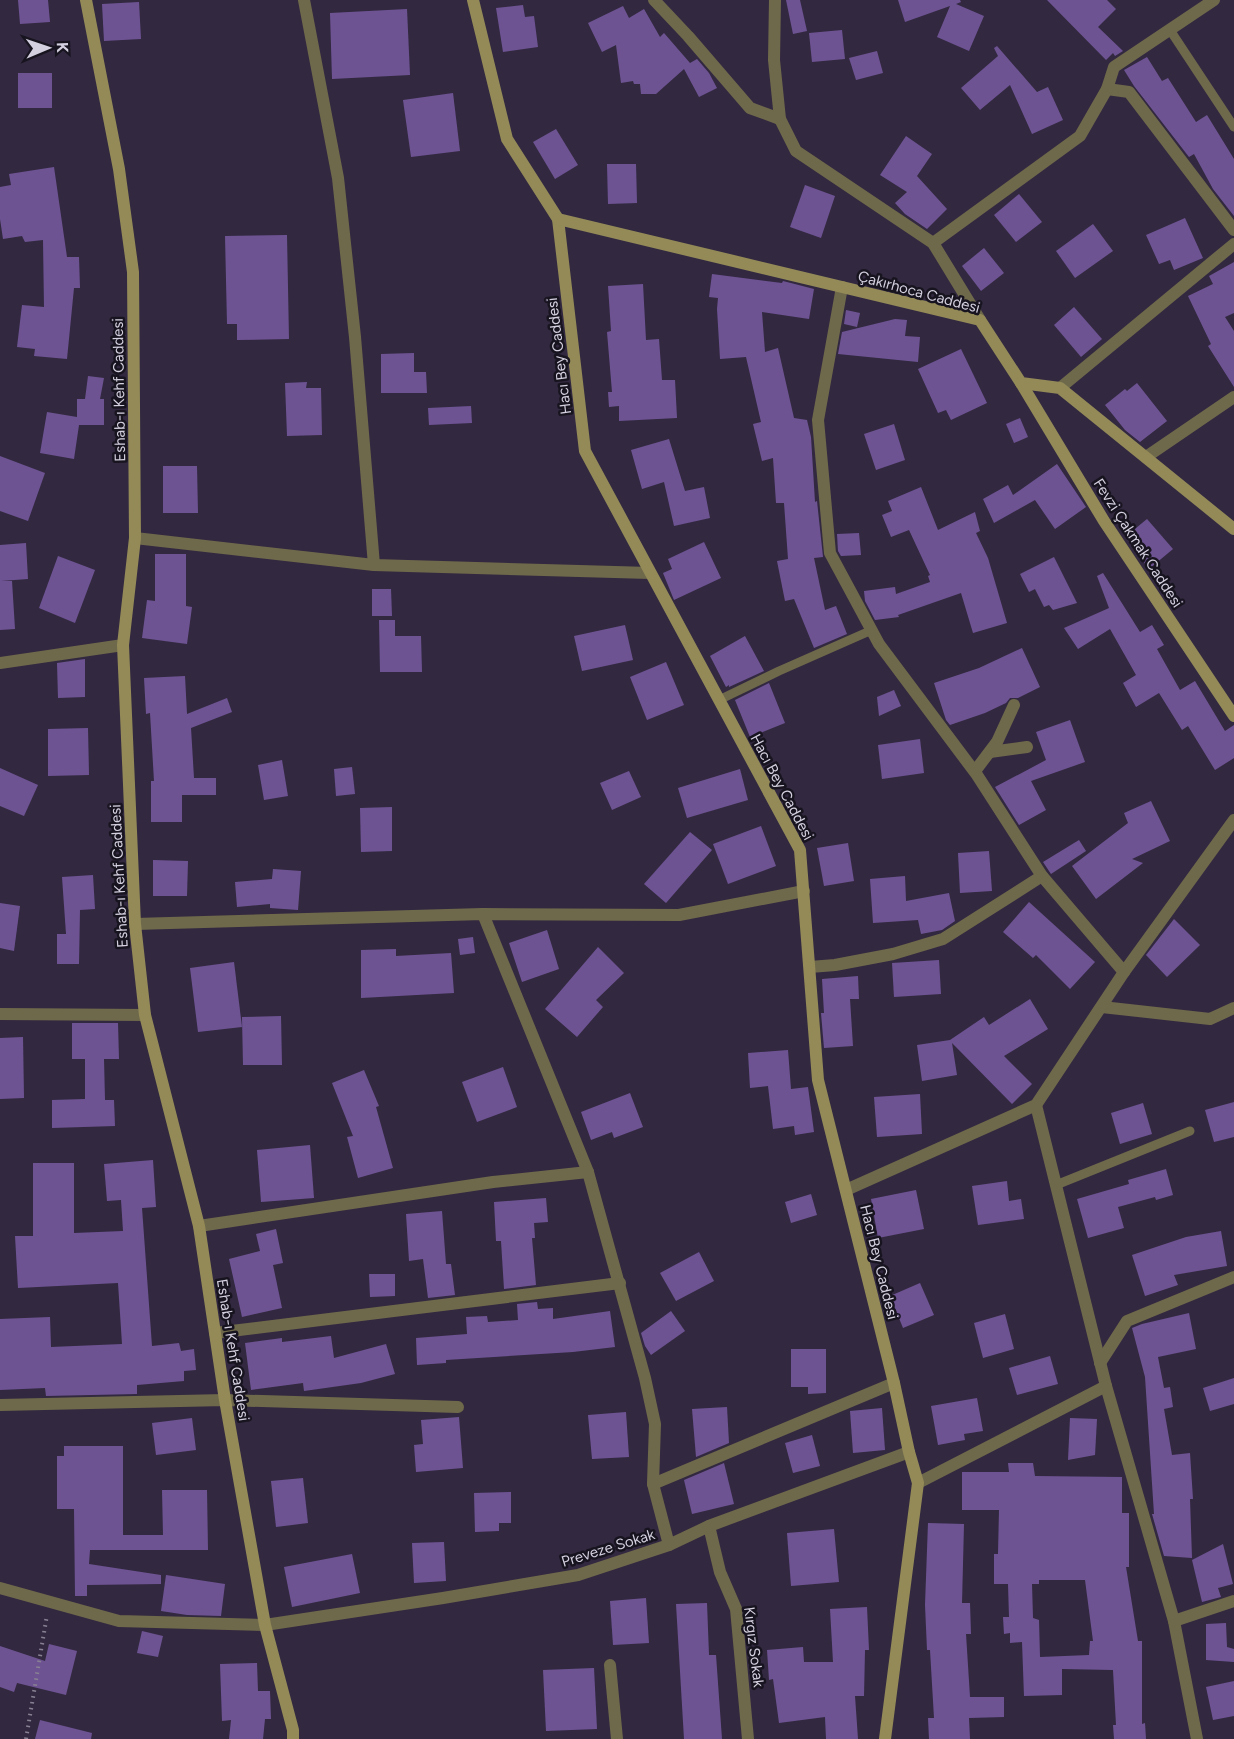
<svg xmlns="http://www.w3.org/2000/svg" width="1234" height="1739" viewBox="0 0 1234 1739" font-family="Figtree,sans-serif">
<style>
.building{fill:#6e5393;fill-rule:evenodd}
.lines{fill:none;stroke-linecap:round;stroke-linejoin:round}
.path{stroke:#888193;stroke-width:4;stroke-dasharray:1.5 4.5;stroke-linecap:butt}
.lane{stroke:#6f694b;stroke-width:9}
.street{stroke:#6f694b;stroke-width:12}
.secondary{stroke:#938a58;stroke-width:12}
.labels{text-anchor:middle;stroke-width:5;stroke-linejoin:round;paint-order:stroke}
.street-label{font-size:15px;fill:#d5d0df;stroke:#18141f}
</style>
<rect width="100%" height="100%" fill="#322940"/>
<g class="building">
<polygon points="18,0 48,0 50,22 20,24"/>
<polygon points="786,0 800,0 807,31 793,34"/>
<polygon points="898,0 960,0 961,2 956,4 984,16 969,51 937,37 950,6 905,22"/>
<polygon points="1047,0 1107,0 1116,9 1098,27 1123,51 1115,56 1113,53 1106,60"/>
<polygon points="139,2 141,39 104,41 102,4"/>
<polygon points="523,5 525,17 534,16 538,47 503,52 496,8"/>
<polygon points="623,6 629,18 644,9 660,37 664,33 690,63 697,59 709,73 717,88 699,97 684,69 656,94 641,94 640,84 634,84 633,81 621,83 616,45 602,52 588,23"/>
<polygon points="407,9 410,75 332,79 330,13"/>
<polygon points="842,30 845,59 812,62 809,33"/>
<polygon points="997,46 1037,92 1048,87 1063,120 1032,134 1010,85 980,110 961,88 998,56 994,48"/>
<polygon points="877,51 883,73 856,80 849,58"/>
<polygon points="1147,57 1162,81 1168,78 1196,122 1207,115 1234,159 1234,216 1213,189 1194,154 1189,157 1134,86 1124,70"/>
<rect x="18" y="73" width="34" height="35"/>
<polygon points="453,93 460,151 411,157 403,100"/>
<polygon points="556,129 578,165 555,179 533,142"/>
<polygon points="906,136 932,154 917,176 947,209 927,229 905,214 895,203 907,192 880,175"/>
<polygon points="607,164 636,164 637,203 608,204"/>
<polygon points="54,167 67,257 79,257 80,288 74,288 67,359 34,356 35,349 17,347 22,305 44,307 43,240 25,242 22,236 3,239 0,219 0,187 11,185 9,174"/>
<polygon points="805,185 835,196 821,238 790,227"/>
<polygon points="1019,194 1042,222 1016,242 994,215"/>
<polygon points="1185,218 1203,258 1174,270 1170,260 1159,264 1146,235"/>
<polygon points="1093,224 1113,251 1075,278 1056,251"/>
<polygon points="287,235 289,339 237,340 237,324 227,324 225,236"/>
<polygon points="984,248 1004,273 981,291 962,266"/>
<polygon points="1234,262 1234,313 1225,317 1234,331 1234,387 1208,346 1211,344 1188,296 1213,284 1209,276"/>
<polygon points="712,274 782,283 783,281 814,289 809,319 762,312 765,352 778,348 794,418 807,420 811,437 815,502 817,501 823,557 814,558 825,610 836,606 847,634 814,648 794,599 785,601 777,561 788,559 784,503 776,503 773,458 762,461 753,424 761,422 746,357 720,359 717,309 718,298 709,297"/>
<polygon points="643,284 646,340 659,339 662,380 675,380 677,418 619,421 619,406 609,407 608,392 612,392 607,332 611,331 608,286"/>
<polygon points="1074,307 1102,339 1081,357 1054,325"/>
<polygon points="846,310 860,313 857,327 844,324"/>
<polygon points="895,319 907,320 905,336 920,337 918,362 838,354 842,332"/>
<polygon points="961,349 987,403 951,420 946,410 938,413 918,369"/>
<polygon points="414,353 414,372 426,372 427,393 381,393 381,354"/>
<polygon points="88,376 104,378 100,399 104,399 104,425 79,425 74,459 40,453 47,412 77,417 77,399 85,399"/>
<polygon points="307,382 306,388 321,388 322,435 287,436 285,383"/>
<polygon points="1137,383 1167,421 1140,442 1125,430 1105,405 1125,389 1127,391"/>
<polygon points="471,406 472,423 429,425 428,408"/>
<polygon points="1020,418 1028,437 1014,443 1006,424"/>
<polygon points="894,424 905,460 876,470 864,434"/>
<polygon points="669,439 685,491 704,487 710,518 674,526 664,482 642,489 631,450"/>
<polygon points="0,456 45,473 28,521 0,511"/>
<polygon points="1057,464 1086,507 1055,529 1035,500 994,523 983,499 1008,485 1013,495"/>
<polygon points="163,466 197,466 198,513 163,513"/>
<polygon points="921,487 938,530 975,512 980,531 976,533 988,558 1007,623 973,633 961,593 898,615 899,617 875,620 865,601 864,591 895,587 896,594 930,582 928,576 930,575 909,530 891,537 882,515 892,511 888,501"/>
<polygon points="1147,519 1173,549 1149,569 1125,537"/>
<polygon points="859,533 861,555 841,556 838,551 837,534"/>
<polygon points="704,542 721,578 674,600 663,573 672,569 668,559"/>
<polygon points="26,543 28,579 1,581 12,581 15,629 0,630 0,545"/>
<polygon points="155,554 186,554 186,606 192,607 187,644 142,638 147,600 155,601"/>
<polygon points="58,556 95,570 75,623 39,608"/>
<polygon points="1054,557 1077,603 1053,610 1049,605 1044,607 1035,589 1029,592 1020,574"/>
<polygon points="1103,573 1140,632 1152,625 1164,645 1157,649 1180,690 1195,681 1225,731 1234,725 1234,758 1215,770 1188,726 1182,730 1159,693 1136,707 1123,683 1136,675 1110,629 1078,649 1064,628 1109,608 1097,576"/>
<polygon points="372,589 391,589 392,616 372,616"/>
<polygon points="379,620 395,620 395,636 421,636 422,672 380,672"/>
<polygon points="625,625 633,660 582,671 574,636"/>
<polygon points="745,636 764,671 729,687 729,685 726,687 710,656"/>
<polygon points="1022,648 1040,687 1018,698 1010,698 1006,703 985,713 950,725 946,720 934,683 979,668"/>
<polygon points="85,659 85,697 58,698 57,663"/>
<polygon points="666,662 684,705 647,720 630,677"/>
<polygon points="185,676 187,714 227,698 232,712 191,728 194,778 216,778 216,795 182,795 182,822 151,822 151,781 154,781 150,713 146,714 144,678"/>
<polygon points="769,683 785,723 750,737 735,700"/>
<polygon points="894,690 901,706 879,716 877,697"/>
<polygon points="1070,720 1085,762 1031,781 1046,810 1019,825 995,787 1046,760 1036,732"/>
<polygon points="88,728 89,775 48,776 48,729"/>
<polygon points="920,739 924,773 882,779 878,745"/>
<polygon points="282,760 288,796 264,800 258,765"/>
<polygon points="352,767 355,794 336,796 334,769"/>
<polygon points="0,768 38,785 24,816 0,806"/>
<polygon points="740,769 748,800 687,818 678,788"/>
<polygon points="629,771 641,797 612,810 600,783"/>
<polygon points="1151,801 1170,841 1132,859 1143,863 1096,899 1072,866 1128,823 1124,813"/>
<polygon points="392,807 392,851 361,852 360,808"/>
<polygon points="761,826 776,866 728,884 713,844"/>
<polygon points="690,832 712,850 666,903 644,884"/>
<polygon points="1079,840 1086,851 1051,874 1043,862"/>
<polygon points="848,843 854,881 824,886 817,848"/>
<polygon points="989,851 992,891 960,893 958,853"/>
<polygon points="153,860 188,861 187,896 153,896"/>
<polygon points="273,869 301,871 298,910 270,908 270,904 237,907 235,882 272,879"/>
<polygon points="93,875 95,909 80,910 79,964 57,964 57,934 66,934 62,877"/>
<polygon points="905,876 906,901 949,893 955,921 942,930 921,934 918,920 873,923 870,879"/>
<polygon points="1029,902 1095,962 1070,989 1036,955 1033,958 1003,932"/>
<polygon points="0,903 20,906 14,951 0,948"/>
<polygon points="1174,919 1200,945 1167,977 1146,955"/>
<polygon points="547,930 559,969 522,982 509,943"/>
<polygon points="473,937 475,953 460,955 458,939"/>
<polygon points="598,947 624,973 596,1000 603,1007 577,1037 545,1009"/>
<polygon points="396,949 396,956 451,953 454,993 361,998 361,950"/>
<polygon points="939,960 941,994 894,997 892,963"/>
<polygon points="234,962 242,1027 198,1032 190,968"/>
<polygon points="858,976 859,999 850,999 853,1046 824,1048 821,1013 824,1013 822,979"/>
<polygon points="1030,999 1048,1029 1004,1056 1032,1084 1012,1104 952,1043 957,1075 922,1081 917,1045 950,1040 984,1017 989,1025"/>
<polygon points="281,1016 282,1065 243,1065 242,1017"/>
<polygon points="72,1023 118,1023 119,1059 104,1059 105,1100 114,1100 115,1126 52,1128 52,1100 85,1099 85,1059 72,1059"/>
<polygon points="23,1037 24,1098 0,1099 0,1038"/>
<polygon points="788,1050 791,1089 808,1087 814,1132 795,1135 794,1126 773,1129 768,1086 750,1088 748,1053"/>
<polygon points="503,1067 517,1107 477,1122 462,1082"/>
<polygon points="364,1070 379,1106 376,1107 393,1168 358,1178 347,1137 353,1136 332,1083"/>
<polygon points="630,1093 643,1127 614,1138 612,1132 591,1140 581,1112"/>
<polygon points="920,1094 922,1134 877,1137 874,1097"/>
<polygon points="1234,1102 1234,1137 1214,1142 1205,1110"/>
<polygon points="1143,1103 1152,1134 1120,1144 1111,1113"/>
<polygon points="310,1145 314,1198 261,1202 257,1150"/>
<polygon points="153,1160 156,1207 142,1208 152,1346 179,1343 181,1351 194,1349 196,1370 184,1371 184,1381 137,1385 137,1394 46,1396 45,1388 0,1390 0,1319 50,1317 51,1347 122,1344 118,1283 18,1288 15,1236 33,1236 33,1163 74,1163 74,1233 123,1231 121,1200 107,1201 104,1164"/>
<polygon points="1166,1169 1173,1195 1156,1200 1155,1197 1118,1207 1124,1228 1088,1238 1077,1199 1129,1184 1128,1180"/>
<polygon points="1007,1181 1009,1201 1021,1199 1024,1219 978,1225 972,1186"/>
<polygon points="916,1190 924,1229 878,1238 871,1199"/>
<polygon points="811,1194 817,1215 791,1223 785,1202"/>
<polygon points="546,1198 548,1222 534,1223 535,1238 532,1238 536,1285 504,1289 501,1241 496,1241 494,1202"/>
<polygon points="442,1211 446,1264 451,1264 455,1295 428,1298 423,1259 409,1261 406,1214"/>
<polygon points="276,1229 283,1263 273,1265 282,1308 242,1317 229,1259 260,1251 256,1234"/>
<polygon points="1221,1231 1227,1266 1174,1275 1178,1285 1145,1296 1132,1255 1186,1237"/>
<polygon points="699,1252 714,1281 676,1301 660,1273"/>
<polygon points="369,1274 395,1274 395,1296 370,1297"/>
<polygon points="920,1283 934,1315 903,1328 890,1296"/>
<polygon points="537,1302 538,1309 553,1308 553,1319 610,1311 615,1347 573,1352 446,1360 446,1363 417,1365 416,1338 467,1334 466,1317 487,1316 488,1322 518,1320 517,1304"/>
<polygon points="671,1311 685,1331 651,1355 645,1346 641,1333"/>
<polygon points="1189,1313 1196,1349 1158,1357 1164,1388 1170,1387 1173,1407 1164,1409 1172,1455 1190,1453 1193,1499 1190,1499 1192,1558 1164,1556 1152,1514 1154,1514 1145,1377 1132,1328 1142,1324"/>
<polygon points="1005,1314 1014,1349 983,1358 974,1323"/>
<polygon points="331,1336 334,1358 386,1344 395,1374 361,1383 304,1391 303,1383 251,1390 245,1343 282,1338 282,1342"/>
<polygon points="791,1349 826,1349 826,1393 808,1394 808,1387 791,1387"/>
<polygon points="1050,1356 1058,1384 1017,1395 1009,1368"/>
<polygon points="1234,1378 1234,1404 1210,1411 1203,1388"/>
<polygon points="977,1398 983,1431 964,1434 965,1440 938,1445 931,1406"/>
<polygon points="727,1407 729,1443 696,1457 692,1409"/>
<polygon points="882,1408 885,1450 853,1453 850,1411"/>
<polygon points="626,1412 629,1457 592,1459 588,1415"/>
<polygon points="459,1417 463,1468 416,1472 414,1445 423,1444 421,1420"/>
<polygon points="192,1418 196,1450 156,1455 152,1423"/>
<polygon points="1070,1418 1097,1419 1095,1455 1068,1460"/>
<polygon points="812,1435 820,1466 793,1473 785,1443"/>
<polygon points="64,1446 123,1446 123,1535 163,1535 162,1490 207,1490 208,1550 90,1550 89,1564 161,1575 161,1584 87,1585 87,1596 75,1596 74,1509 57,1509 57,1456 64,1456"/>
<polygon points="724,1463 734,1504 692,1514 684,1480"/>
<path d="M 1008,1463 L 1033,1463 L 1035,1476 L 1122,1477 L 1122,1513 L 1129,1513 L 1129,1567 L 1126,1567 L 1138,1641 L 1142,1641 L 1142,1724 L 1145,1723 L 1146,1739 L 1114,1739 L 1113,1725 L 1116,1725 L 1113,1670 L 1062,1669 L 1062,1695 L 1024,1696 L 1022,1642 L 1010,1643 L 1010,1633 L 1004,1634 L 1003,1617 L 1009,1617 L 1008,1584 L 994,1584 L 994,1554 L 998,1554 L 999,1510 L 962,1510 L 962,1472 L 1009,1472 ZM 1039,1580 L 1085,1580 L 1093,1641 L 1090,1641 L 1089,1655 L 1040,1657 L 1039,1620 L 1033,1618 L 1032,1584 L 1039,1584 Z"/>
<polygon points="303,1478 308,1523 276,1527 271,1481"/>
<polygon points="511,1492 511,1523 499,1523 499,1531 475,1532 474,1493"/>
<polygon points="928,1523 964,1524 962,1603 970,1603 971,1634 966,1634 970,1697 1004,1697 1004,1717 969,1718 970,1739 929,1739 928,1718 934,1718 930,1650 927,1650 925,1605"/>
<polygon points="834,1529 839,1582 791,1586 787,1533"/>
<polygon points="444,1542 446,1581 414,1583 412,1543"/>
<polygon points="1223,1544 1233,1584 1218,1588 1221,1597 1202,1602 1192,1560"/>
<polygon points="352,1554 360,1593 292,1607 284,1567"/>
<polygon points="166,1575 225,1584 221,1616 187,1615 161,1611"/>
<polygon points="646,1598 649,1643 613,1645 610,1601"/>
<polygon points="707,1603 709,1655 716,1655 722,1739 684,1739 676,1604"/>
<polygon points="867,1607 869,1650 865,1650 864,1696 855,1696 858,1739 826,1739 825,1717 779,1723 773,1679 769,1680 767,1650 803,1647 804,1662 833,1662 830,1609"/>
<polygon points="1226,1623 1227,1647 1234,1649 1234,1662 1206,1660 1206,1624"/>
<polygon points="142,1631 163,1636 158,1657 137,1653"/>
<polygon points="49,1644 77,1651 66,1695 17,1683 14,1692 0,1687 0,1646 45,1661"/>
<polygon points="257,1663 258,1691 270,1691 271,1719 265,1719 263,1739 229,1739 231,1720 222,1721 220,1664"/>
<polygon points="594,1668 597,1729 546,1731 543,1670"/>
<polygon points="1234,1681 1234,1716 1213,1720 1206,1687"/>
<polygon points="40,1720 92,1733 91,1739 35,1739"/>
</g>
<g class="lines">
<polyline class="path" points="26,1739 47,1615"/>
<g class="lane">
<polyline points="1170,30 1234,127"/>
<polyline points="719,700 779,671 872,630"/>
<polyline points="1056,1185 1190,1131"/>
</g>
<g class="street">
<polyline points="304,0 338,178 355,337 374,565"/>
<polyline points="654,0 688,36 750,108 780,119"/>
<polyline points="775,0 774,60 780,119 796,151 933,243 980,320"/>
<polyline points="1107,89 1129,92 1234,230"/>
<polyline points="933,243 1080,136 1107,89 1114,67 1214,0"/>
<polyline points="842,287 818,420 830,553 879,644 977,775 1042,876 1124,972"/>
<polyline points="1060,388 1234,244"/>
<polyline points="1146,457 1234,397"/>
<polyline points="135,538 374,565 650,573"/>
<polyline points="0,663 123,645"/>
<polyline points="990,752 1027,747"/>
<polyline points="975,771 997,742 1014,705"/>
<polyline points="483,914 588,1172 645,1378 655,1424 653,1484 669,1545"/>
<polyline points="135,924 483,914 679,915 804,891"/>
<polyline points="810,967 835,965 893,954 943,939 1042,876"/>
<polyline points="1102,1007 1210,1019 1234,1008"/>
<polyline points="0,1014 145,1015"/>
<polyline points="1036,1105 1106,1386 1174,1621 1197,1739"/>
<polyline points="846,1190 1036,1105 1124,972 1234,820"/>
<polyline points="199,1226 493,1182 588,1172"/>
<polyline points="215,1333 620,1283"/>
<polyline points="1100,1363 1127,1321 1234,1277"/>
<polyline points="0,1405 225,1400 458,1407"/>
<polyline points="918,1483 1106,1386"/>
<polyline points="653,1484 894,1383"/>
<polyline points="709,1526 720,1572 736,1609 748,1739"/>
<polyline points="0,1588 119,1621 265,1625 443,1598 578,1575 669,1545 709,1526 909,1452"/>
<polyline points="1174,1621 1234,1601"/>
<polyline points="610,1665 617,1739"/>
</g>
<g class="secondary">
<polyline points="86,0 119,169 133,272 135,538 123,645 135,924 145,1015 199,1226 225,1400 265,1625 293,1730 293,1739"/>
<polyline points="473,0 507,139 558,219 585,451 800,850 818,1080 894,1383 909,1452 918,1483 885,1739"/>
<polyline points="558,219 980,320 1021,383 1060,388 1234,529"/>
<polyline points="1021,383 1104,521 1234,716"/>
</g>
</g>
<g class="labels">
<g class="street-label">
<text transform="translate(919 292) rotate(15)" y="5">Çakırhoca Caddesi</text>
<text transform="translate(559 356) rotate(-97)" y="5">Hacı Bey Caddesi</text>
<text transform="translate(119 390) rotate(-91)" y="5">Eshab-ı Kehf Caddesi</text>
<text transform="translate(1138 543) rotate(57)" y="5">Fevzi Çakmak Caddesi</text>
<text transform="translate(782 787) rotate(62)" y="5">Hacı Bey Caddesi</text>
<text transform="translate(119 876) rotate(-93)" y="5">Eshab-ı Kehf Caddesi</text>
<text transform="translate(879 1262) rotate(76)" y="5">Hacı Bey Caddesi</text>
<text transform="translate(233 1350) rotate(81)" y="5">Eshab-ı Kehf Caddesi</text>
<text transform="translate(608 1548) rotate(-17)" y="5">Preveze Sokak</text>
<text transform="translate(754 1647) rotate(83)" y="5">Kırgız Sokak</text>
</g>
</g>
<g transform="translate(48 48) rotate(88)" stroke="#18141f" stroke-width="4.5" paint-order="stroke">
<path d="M0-4.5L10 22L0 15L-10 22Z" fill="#d5d0df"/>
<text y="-9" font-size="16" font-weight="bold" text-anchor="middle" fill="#d5d0df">K</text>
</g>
</svg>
